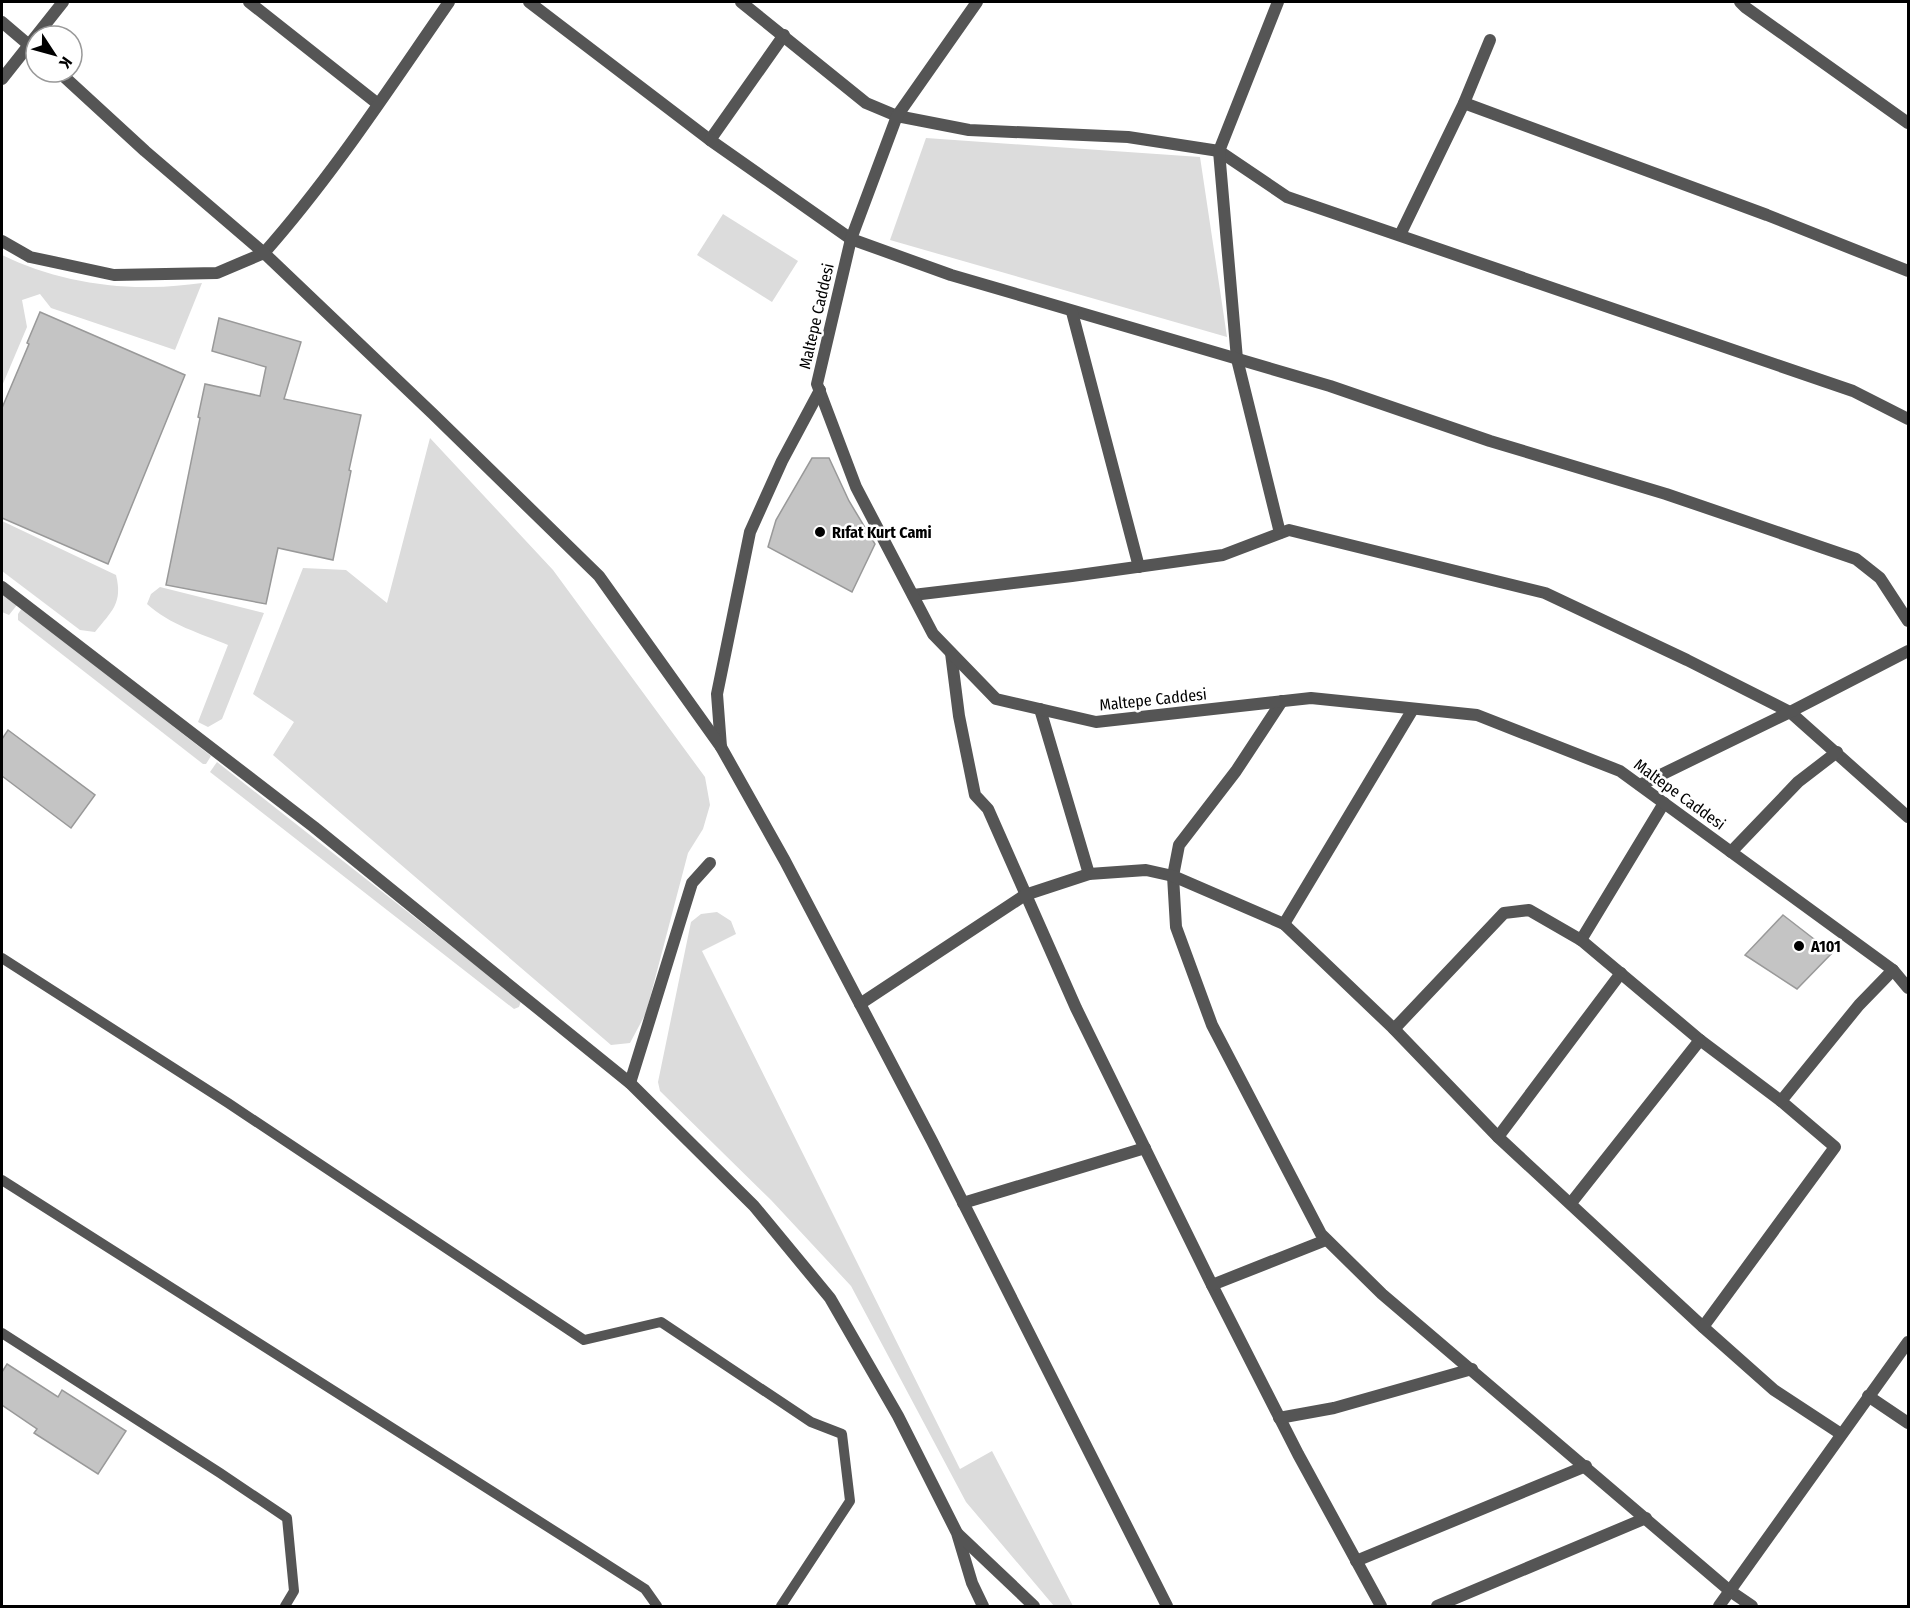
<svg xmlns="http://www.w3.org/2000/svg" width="1910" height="1608" viewBox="0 0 1910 1608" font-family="'Fira Sans Condensed',sans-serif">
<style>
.green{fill:#dcdcdc}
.building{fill:#c4c4c4;stroke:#999;stroke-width:1.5}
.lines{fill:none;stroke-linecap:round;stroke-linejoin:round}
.service{stroke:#555;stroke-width:10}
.minor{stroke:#555;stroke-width:12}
.tertiary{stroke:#555;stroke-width:12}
.poi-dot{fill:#000;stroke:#fff;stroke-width:2}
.labels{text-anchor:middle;stroke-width:5;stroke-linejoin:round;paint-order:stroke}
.street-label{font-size:16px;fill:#000;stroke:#fff}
.poi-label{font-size:16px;font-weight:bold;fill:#000;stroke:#fff;text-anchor:start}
</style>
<rect width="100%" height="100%" fill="#fff"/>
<g class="green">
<polygon points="926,138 1200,157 1227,337 890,240"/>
<polygon points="723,214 798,261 772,302 697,255"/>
<path d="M 2,255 C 47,277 100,288 151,287 C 168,287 185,285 202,283 L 175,350 L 51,308 L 40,294 L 22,300 L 27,327 L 2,386 Z"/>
<polygon points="430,438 553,570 705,777 710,805 703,829 688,853 646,1013 630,1043 611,1045 273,755 294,722 253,694 303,568 346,570 387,603"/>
<path d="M 2,521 L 116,575 C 123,603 112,611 95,632 L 80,630 L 2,571 Z"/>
<path d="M 160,587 L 264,613 L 222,719 L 208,727 L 198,722 L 228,645 C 200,633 170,625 147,604 L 151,594 Z"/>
<polygon points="2,594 17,605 9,615 2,612"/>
<polygon points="22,608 211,756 206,764 203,764 18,620 18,614"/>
<polygon points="217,762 521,1001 519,1007 514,1009 210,772"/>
<polygon points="717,912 731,921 736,934 702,951 960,1469 992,1451 1073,1606 1054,1606 966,1502 851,1286 771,1200 660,1091 658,1082 691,922 701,914"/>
</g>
<g class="building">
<polygon points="40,312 185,375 108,564 2,518 2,408 29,344 27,343"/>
<polygon points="219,318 301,342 284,399 361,415 349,470 351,471 333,560 278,548 266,604 166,585 200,418 198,417 205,384 260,396 266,367 212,351"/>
<polygon points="812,458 829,458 849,501 875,544 852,592 768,547 776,520"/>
<polygon points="8,730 95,795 71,828 2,776 2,739"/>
<polygon points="1783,915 1832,953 1797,989 1745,955"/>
<polygon points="7,1364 58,1397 62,1390 126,1431 98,1474 34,1433 37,1429 2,1405 2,1372"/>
</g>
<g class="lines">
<g class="service">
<polyline points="2,958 228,1103 584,1340 661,1322 811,1422 842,1434 850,1501 781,1606"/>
<polyline points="2,1180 578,1546 645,1589 657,1606"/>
<polyline points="2,1333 220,1473 287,1518 294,1591 285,1606"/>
</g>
<g class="minor">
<polyline points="249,2 378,104"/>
<polyline points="529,2 710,140 784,35"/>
<polyline points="741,2 866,103 897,116 969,130 1128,137 1219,151 1287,197 1853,391 1908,419"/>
<polyline points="1278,2 1219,151 1237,359 1280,533"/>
<polyline points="1740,2 1745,7 1908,123"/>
<polyline points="2,22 36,51"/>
<path d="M 59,72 L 145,151 L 264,253 C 333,175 390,87 449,2"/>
<polyline points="2,79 63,2"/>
<polyline points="1464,103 1767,215 1908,271"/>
<polyline points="710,140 851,239 951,275 1330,386 1490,441 1666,494 1856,559 1880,578 1908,621"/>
<polyline points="1400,235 1464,103 1490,40"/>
<polyline points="1072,312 1139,567"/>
<polyline points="2,587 314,827 630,1083 754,1206 830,1298 898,1416 957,1533 972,1583 983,1606"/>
<polyline points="913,595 1072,576 1223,555 1289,530 1545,593 1687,660 1790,712 1908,817"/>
<polyline points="951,653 959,716 975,795 988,809 1076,1008 1212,1285 1298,1454 1381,1606"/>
<polyline points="1282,701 1236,771 1179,845 1173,876 1176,927 1212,1025 1321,1234 1382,1294 1730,1591 1752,1606"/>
<polyline points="1040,709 1089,874"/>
<polyline points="721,747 717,694 750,532 782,461 820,390"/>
<polyline points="1640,785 1790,712 1908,651"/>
<polyline points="1731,852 1798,782 1837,752"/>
<polyline points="1284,924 1413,709"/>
<polyline points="1581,940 1664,803"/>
<polyline points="860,1004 1025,895 1089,874 1146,870 1173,876 1284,924 1394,1029 1498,1137 1703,1327 1774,1390 1841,1434"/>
<polyline points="1394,1029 1504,913 1529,910 1581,940 1700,1040 1781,1101 1835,1147 1703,1327"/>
<polyline points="630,1083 692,883 710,863"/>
<polyline points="1781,1101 1859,1005 1893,970"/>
<polyline points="1498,1137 1621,973"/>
<polyline points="963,1203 1145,1148"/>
<polyline points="1571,1203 1700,1040"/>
<polyline points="1212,1285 1326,1240"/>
<polyline points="1868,1396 1908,1423"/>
<polyline points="1279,1418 1334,1408 1472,1369"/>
<polyline points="958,1534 1034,1606"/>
<polyline points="1356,1561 1586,1466"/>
<polyline points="1437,1606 1646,1518"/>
<polyline points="1719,1606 1908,1342"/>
</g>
<g class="tertiary">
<polyline points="977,2 897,116 851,239 817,384 856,487 933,634 996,699 1096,722 1311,698 1477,715 1620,771 1893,970 1908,988"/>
<polyline points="2,241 30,257 114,275 217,273 264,253 433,414 599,576 721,747 785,861 932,1141 1167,1606"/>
</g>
</g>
<g class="poi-dot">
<circle cx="820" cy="532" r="6"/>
<circle cx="1799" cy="946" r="6"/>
</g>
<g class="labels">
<g class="street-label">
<text transform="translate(816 316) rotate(-77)" y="6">Maltepe Caddesi</text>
<text transform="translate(1153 699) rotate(-6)" y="6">Maltepe Caddesi</text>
<text transform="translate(1680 794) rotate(36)" y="6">Maltepe Caddesi</text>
</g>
<g class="poi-label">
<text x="832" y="538">Rıfat Kurt Cami</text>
<text x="1811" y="952">A101</text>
</g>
</g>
<rect width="1910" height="1608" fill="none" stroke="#000000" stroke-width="6"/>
<g transform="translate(54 54) rotate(126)"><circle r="28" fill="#ffffff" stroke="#999999" stroke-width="1.5"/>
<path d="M0-4.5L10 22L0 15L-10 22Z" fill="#000000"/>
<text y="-9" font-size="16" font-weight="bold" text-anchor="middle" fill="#000000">K</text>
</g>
</svg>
